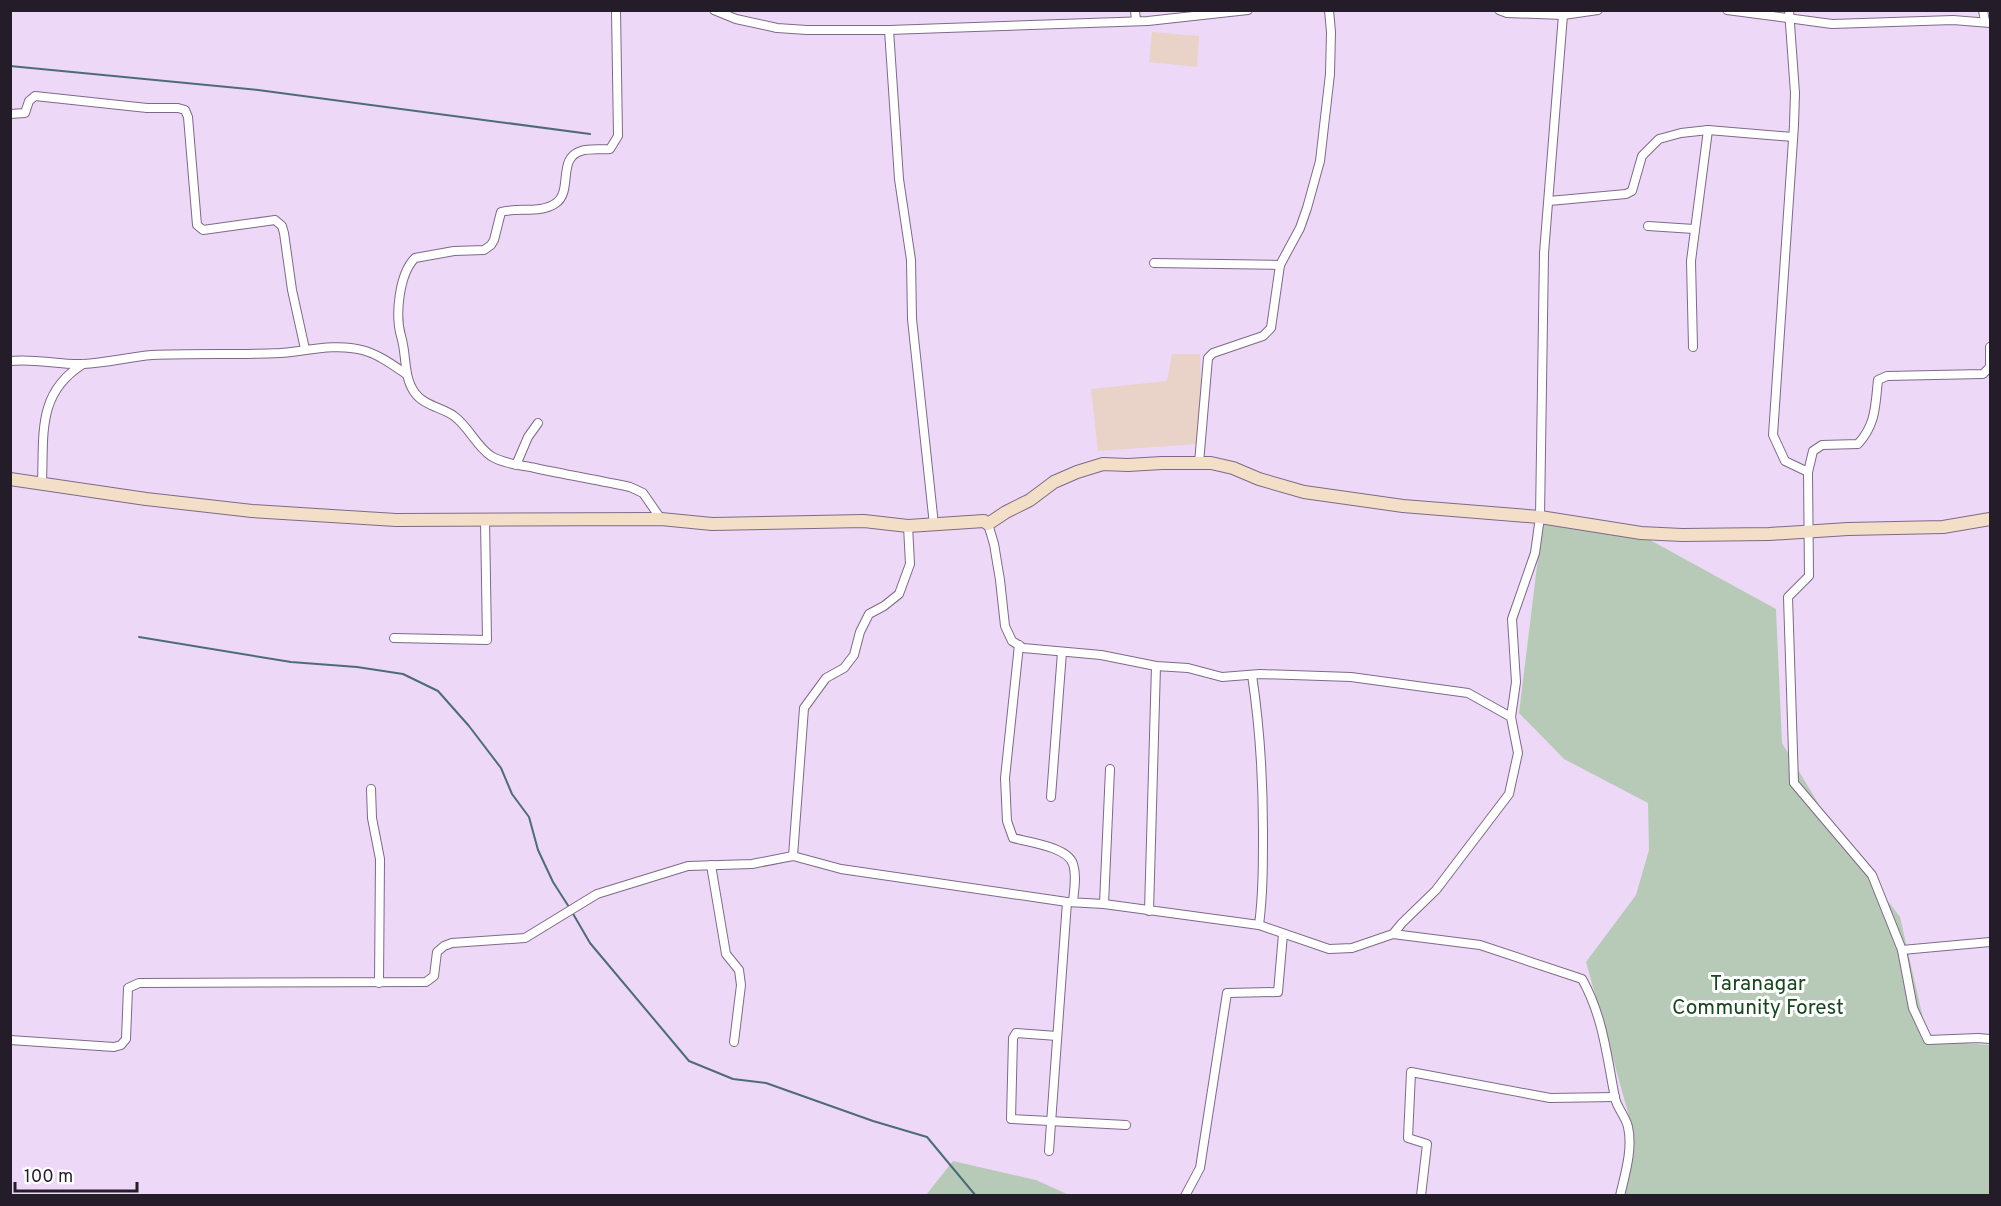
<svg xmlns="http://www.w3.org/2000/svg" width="2001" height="1206" viewBox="0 0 2001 1206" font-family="Overpass,sans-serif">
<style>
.education{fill:#e9d2c7}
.green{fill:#b7cab8}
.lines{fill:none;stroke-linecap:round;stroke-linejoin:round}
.stream{stroke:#4e6c78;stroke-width:2}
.street-casing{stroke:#7e6a86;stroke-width:10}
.secondary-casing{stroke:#7e6a86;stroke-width:14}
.street{stroke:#fff;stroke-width:8}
.secondary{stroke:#f3dfc8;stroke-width:12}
.labels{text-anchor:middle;stroke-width:6;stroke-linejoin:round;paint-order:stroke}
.park-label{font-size:21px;fill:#18461f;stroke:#fff}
</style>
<rect width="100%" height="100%" fill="#eed8f7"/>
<g class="education">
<polygon points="1152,32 1199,36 1197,67 1149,62"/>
<polygon points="1172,354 1200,354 1202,415 1198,444 1098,451 1091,389 1167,381"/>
</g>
<g class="green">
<polygon points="1543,517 1628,528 1776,609 1782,743 1836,833 1900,917 1928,1040 1990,1045 1990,1195 1622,1195 1634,1134 1586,962 1636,895 1649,850 1648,803 1564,759 1519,713"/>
<polygon points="953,1161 1036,1180 1069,1195 926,1195"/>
</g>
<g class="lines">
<g class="stream">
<polyline points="10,66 258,90 590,134"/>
<polyline points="139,637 291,662 357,667 403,674 438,691 469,726 501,768 512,794 529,817 538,850 553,882 569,907"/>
<polyline points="572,912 590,943 689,1061 733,1079 766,1083 873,1121 927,1137 976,1196"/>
</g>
<g class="street-casing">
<g id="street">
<path d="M 616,10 L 618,136 L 610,149 C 601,150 590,148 581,151 C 557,158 573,191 556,203 C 541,214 518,207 501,212 L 494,240 L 491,245 L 484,250 L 454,251 L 415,258 C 399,274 395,315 401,336 C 407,355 403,377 415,393 C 423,405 443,408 454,416 C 469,427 476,446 491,456 C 504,464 521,465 535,468 C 567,475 598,480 630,487 L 643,493 L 661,519"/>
<polyline points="714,10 736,19 777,28 807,30 889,30 1148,21 1248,10"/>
<polyline points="1135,10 1136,21"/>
<polyline points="1499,10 1507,13 1563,15 1598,10"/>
<polyline points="1727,10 1832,24 1953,20 1990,23"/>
<polyline points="1789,10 1795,93 1794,125 1773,435 1785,461 1808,472"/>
<polyline points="1983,10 1985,22"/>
<polyline points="889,30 899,179 911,260 912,319 934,525"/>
<polyline points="10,114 25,113 29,101 35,96 147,108 178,108 185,110 188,117 197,225 203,230 275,220 282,226 284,233 292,290 305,349"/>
<polyline points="1549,201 1626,194 1632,191 1642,156 1659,139 1681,133 1708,130 1793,137"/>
<polyline points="1648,226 1694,229"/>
<polyline points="1154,263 1280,265"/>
<polyline points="1693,347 1691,261 1708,130"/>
<path d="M 1990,347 L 1990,367 L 1983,374 L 1887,376 L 1878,380 C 1875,407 1876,424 1858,444 L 1822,445 L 1813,451 L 1808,472 L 1809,576 L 1788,597 L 1794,783 L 1872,875 L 1902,950 L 1913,1008 L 1928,1040 L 1978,1038 L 1990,1039"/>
<path d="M 10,361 C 35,358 59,365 83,364 C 106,363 129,357 152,355 C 194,353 237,355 280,353 C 306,351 336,343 362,350 C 378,354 393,365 406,374"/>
<polyline points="1199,463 1208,358 1213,353 1263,336 1271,328 1280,265 1300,228 1307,208 1320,161 1330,74 1331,32 1329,10"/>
<polyline points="516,465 528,437 538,423"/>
<path d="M 42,482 C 44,433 37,393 83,364"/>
<polyline points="988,524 994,544 1000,580 1005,626 1012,641 1023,648 1101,655 1156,666 1188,668 1222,677 1260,674 1351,677 1468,693 1511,717"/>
<polyline points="394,638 487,640 485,520"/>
<path d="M 1019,645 L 1005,778 L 1007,821 L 1013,838 C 1028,842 1068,847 1073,864 C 1077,876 1074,890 1073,902"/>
<path d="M 1252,675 C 1260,728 1263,779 1263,832 C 1263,864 1263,894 1259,925"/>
<polyline points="371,789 372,818 380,859 379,983"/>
<polyline points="1051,797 1062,652"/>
<polyline points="793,856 804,708 826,678 844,668 854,655 860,632 869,614 884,606 899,594 910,564 908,526"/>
<polyline points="711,865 726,954 739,970 741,985 734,1042"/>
<polyline points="1104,904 1110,769"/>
<polyline points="1149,911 1156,666"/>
<path d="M 1393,934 L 1480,945 L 1582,979 C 1603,1016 1607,1057 1615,1098 C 1617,1108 1626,1117 1628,1127 C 1633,1149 1625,1174 1620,1196"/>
<polyline points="1902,950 1990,942"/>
<polyline points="1057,1036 1016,1033 1013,1038 1011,1119 1126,1125"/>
<polyline points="10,1040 114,1047 121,1045 126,1039 128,988 139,983 426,982 434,976 437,952 444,946 452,943 525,938 597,894 688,866 752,864 793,856 841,869 1067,902 1104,904 1259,925 1329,949 1352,948 1393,934 1402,923 1436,890 1509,794 1518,753 1511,717 1516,682 1512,619 1535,553 1540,517 1544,253 1563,15"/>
<polyline points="1049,1151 1067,902"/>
<polyline points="1185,1196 1200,1168 1227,993 1278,992 1283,934"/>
<polyline points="1421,1196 1427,1144 1408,1138 1411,1072 1550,1098 1615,1097"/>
</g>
</g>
<g class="secondary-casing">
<polyline id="secondary" points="10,479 146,499 252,511 396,520 661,519 712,524 864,521 908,526 984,521 988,524 1006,512 1030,500 1054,482 1077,472 1103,464 1128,465 1162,463 1211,463 1233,468 1259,479 1304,492 1403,506 1540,517 1641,533 1682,535 1769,534 1848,529 1943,527 1990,519"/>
</g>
<use href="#street" class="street"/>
<use href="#secondary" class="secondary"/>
</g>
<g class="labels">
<g class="park-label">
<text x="1758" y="990">Taranagar<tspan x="1758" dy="24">Community Forest</tspan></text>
</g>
</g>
<rect width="2001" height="1206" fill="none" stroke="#241c28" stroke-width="24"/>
<path d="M15 1182v9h122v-9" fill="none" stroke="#241c28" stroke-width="3"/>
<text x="24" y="1182" font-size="18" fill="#241c28" stroke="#ffffff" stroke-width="4.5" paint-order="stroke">100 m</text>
</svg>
